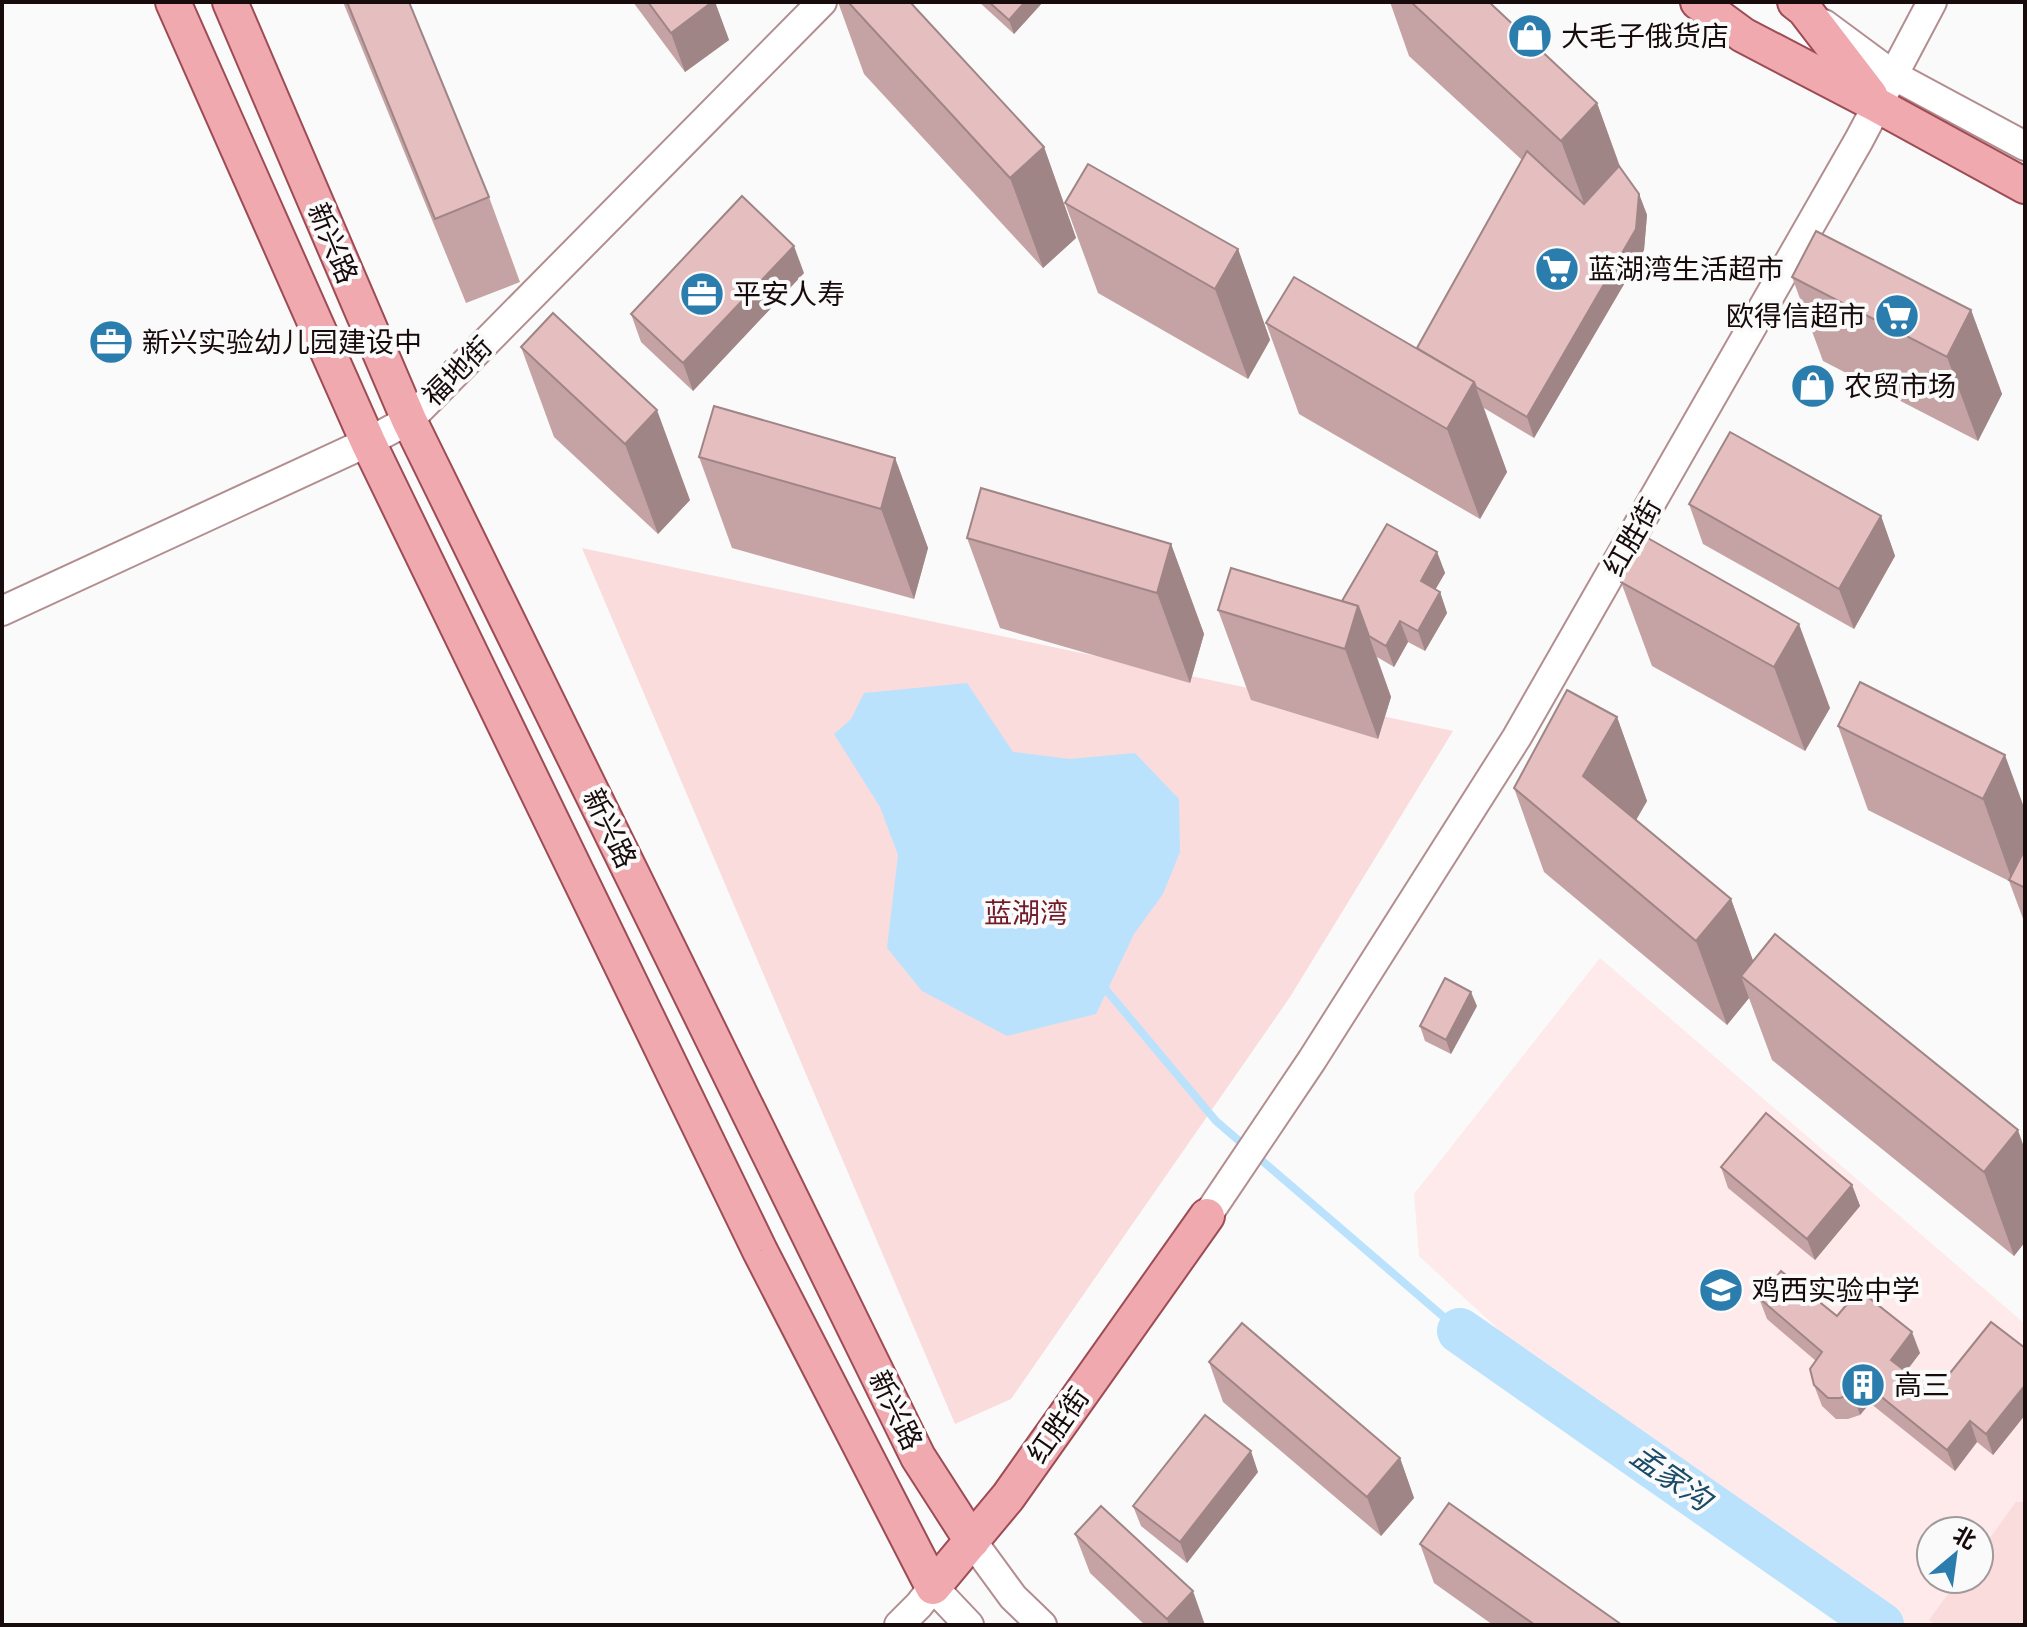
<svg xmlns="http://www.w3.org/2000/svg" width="2027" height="1627" viewBox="0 0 2027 1627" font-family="'Space Grotesk','Noto Sans SC',sans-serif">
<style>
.built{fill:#feeaea;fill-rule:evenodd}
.green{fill:#fadcdd}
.water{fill:#bbe2fd}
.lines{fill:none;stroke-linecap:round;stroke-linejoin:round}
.stream{stroke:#bbe2fd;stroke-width:8}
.river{stroke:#bbe2fd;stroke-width:46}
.minor-casing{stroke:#b38e90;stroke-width:32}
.major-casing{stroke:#9d4c54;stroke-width:38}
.minor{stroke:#fff;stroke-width:28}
.major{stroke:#efa9af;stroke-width:34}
.wall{fill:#c5a3a4}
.shaded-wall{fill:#a08586}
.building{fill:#e5bebf;stroke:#a08586;stroke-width:2}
.labels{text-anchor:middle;stroke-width:8;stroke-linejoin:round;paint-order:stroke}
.poi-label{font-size:28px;fill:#180b0c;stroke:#fafafa;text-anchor:start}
.street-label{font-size:28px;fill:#180b0c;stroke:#fafafa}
.park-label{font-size:28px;fill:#741b2b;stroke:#fafafa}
.water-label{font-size:30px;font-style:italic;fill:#194b69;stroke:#fafafa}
</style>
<rect width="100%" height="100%" fill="#fafafa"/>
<path class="built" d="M 1600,958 L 2025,1324 L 2025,1625 L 1881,1625 L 1566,1392 L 1419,1256 L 1414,1194 ZM 1931,1531 L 1979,1531 L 1979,1579 L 1931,1579 Z"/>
<g class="green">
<polygon points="582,548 1453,731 1290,997 1011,1399 955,1424"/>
<polygon points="2016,1502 2025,1502 2025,1625 1936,1625 1929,1620 1959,1579 1979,1579 1979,1553"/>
</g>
<polygon class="water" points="967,683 1013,752 1070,759 1135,753 1179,799 1180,852 1163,894 1134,934 1096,1014 1007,1036 922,991 887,948 898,855 880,807 834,734 851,719 864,693"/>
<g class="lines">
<polyline class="stream" points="1102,985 1216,1121 1460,1331"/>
<polyline class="river" points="1460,1331 1881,1625"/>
<g class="minor-casing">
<g id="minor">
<polyline points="1824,24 1893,75 2025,146"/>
<polyline points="2,611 368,442 409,420 822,2"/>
<polyline points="1207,1216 1312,1060 1517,737 1859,140 1932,2"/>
<polyline points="972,1541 1013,1597 1042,1625"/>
<polyline points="899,1625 919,1605 933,1587 969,1625"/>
</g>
</g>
<g class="major-casing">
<g id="major">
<polyline points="173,2 368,442 760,1251 933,1587 1008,1497 1207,1216"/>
<polyline points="230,2 409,420 918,1457 972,1541"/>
<polyline points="1698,2 1743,35 1877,105 2025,186"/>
<polyline points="1795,2 1804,9 1870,95"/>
</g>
</g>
<use href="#minor" class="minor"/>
<use href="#major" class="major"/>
</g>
<g class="wall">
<polygon points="343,2 409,2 489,197 520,282 466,303"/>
<polygon points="633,2 715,2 729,40 685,72"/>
<polygon points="838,2 910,2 1044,147 1076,238 1043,268 864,74"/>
<polygon points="979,2 1043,2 1014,34"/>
<polygon points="1390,2 1489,2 1597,103 1621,169 1639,194 1647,215 1644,250 1534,438 1484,408 1507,472 1480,519 1299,414 1266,323 1417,348 1522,160 1409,56"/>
<polygon points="1065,203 1238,249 1270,340 1248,379 1098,293"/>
<polygon points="804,273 693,391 641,342 631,314"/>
<polygon points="1792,277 1971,310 2002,394 1978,441 1823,361"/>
<polygon points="521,347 690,500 658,534 554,437"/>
<polygon points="699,457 895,458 928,548 914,599 732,548"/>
<polygon points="1689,504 1881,516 1895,556 1854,629 1703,544"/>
<polygon points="1646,537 1830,708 1805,751 1652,666 1621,582"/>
<polygon points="967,538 1171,544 1204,634 1190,683 1000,628"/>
<polygon points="1437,552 1445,573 1435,590 1440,592 1447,613 1425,651 1408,642 1394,667 1377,657 1391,697 1378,739 1251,700 1218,610 1342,601"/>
<polygon points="1617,717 1647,801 1636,820 1731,899 1753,961 2025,1150 2025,1242 2014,1256 1772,1060 1749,998 1727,1025 1544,872 1514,788"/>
<polygon points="1838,726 2025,810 2025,924 2009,881 1868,810"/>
<polygon points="1477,1006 1451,1054 1425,1041 1420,1026"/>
<polygon points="1721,1167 1852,1185 1860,1206 1815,1260 1728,1188"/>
<polygon points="1759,1298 1837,1316 1920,1353 1906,1371 1934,1393 2025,1348 2025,1415 1993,1455 1977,1442 1955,1471 1870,1403 1860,1415 1848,1419 1836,1419 1822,1406 1814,1385 1816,1361 1767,1319"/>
<polygon points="1209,1362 1400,1458 1414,1498 1381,1536 1223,1402"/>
<polygon points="1258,1472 1187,1563 1141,1526 1133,1506"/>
<polygon points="1075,1534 1205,1625 1145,1625 1090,1573"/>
<polygon points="1420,1544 1622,1625 1493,1625 1434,1583"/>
</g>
<g class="shaded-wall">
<polygon points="712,2 715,2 729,40 685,72 671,33"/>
<polygon points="1025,2 1043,2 1014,34 1009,20"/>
<polygon points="1597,103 1627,187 1592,225 1561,141"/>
<polygon points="1044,147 1076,238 1043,268 1010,178"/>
<polygon points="1639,194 1647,215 1644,250 1534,438 1527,417"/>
<polygon points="794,246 804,273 693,391 683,363"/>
<polygon points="1238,249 1270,340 1248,379 1215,289"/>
<polygon points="1971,310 2002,394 1978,441 1947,357"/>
<polygon points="1474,382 1507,472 1480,519 1447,429"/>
<polygon points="657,410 690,500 658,534 625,444"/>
<polygon points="895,458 928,548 914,599 881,509"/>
<polygon points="1881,516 1895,556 1854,629 1839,589"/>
<polygon points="1171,544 1204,634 1190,683 1157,593"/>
<polygon points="1437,552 1445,573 1428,602 1421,581"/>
<polygon points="1440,592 1447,613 1425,651 1418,631"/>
<polygon points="1358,606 1391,697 1378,739 1345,649"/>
<polygon points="1400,621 1408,642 1394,667 1386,646"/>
<polygon points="1799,624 1830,708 1805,751 1774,667"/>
<polygon points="1617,717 1647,801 1613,860 1583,776"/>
<polygon points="2005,755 2025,810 2025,859 2013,883 1983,799"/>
<polygon points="1731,899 1761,983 1741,976 1749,998 1727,1025 1696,941"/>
<polygon points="1471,992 1477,1006 1451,1054 1446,1040"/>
<polygon points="2018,1130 2025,1150 2025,1242 2014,1256 1984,1172"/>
<polygon points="1852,1185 1860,1206 1815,1260 1807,1239"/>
<polygon points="1912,1332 1920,1353 1899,1381 1891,1360"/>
<polygon points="1863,1382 1870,1403 1860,1415 1853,1394"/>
<polygon points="2025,1385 2025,1415 1993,1455 1986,1434"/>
<polygon points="1970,1421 1977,1442 1955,1471 1947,1450"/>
<polygon points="1251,1451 1258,1472 1187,1563 1180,1542"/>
<polygon points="1400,1458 1414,1498 1381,1536 1367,1497"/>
<polygon points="1193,1591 1205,1625 1169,1625 1167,1619"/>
</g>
<g class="building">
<polygon points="347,2 409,2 489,197 435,219"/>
<polygon points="648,2 712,2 671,33"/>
<polygon points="848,2 910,2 1044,147 1010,178"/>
<polygon points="989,2 1025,2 1009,20"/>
<polygon points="1411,2 1489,2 1597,103 1561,141"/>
<polygon points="1527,151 1584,204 1619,166 1639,194 1636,229 1527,417 1476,387 1474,382 1417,348"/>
<polygon points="1088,164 1238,249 1215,289 1065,203"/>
<polygon points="742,196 794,246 683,363 631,314"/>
<polygon points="1816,231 1971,310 1947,357 1792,277"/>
<polygon points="1294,277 1474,382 1447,429 1266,323"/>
<polygon points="553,313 657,410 625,444 521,347"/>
<polygon points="714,406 895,458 881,509 699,457"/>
<polygon points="1730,432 1881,516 1839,589 1689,504"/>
<polygon points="981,488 1171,544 1157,593 967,538"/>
<polygon points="1387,524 1437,552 1421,581 1440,592 1418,631 1400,621 1386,646 1369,636 1358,606 1342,601"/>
<polygon points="1646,537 1799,624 1774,667 1621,582"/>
<polygon points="1231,568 1358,606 1345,649 1218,610"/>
<polygon points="1860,682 2005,755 1983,799 1838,726"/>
<polygon points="1567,690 1617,717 1583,776 1731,899 1696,941 1514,788"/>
<polygon points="2025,849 2025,888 2009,880"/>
<polygon points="1775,934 2018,1130 1984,1172 1741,976"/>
<polygon points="1445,978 1471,992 1446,1040 1420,1026"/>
<polygon points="1766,1113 1852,1185 1807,1239 1721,1167"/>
<polygon points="1781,1271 1837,1316 1859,1290 1912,1332 1891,1360 1934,1393 1991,1322 2025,1348 2025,1385 1986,1434 1970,1421 1947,1450 1863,1382 1853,1394 1840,1398 1828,1398 1814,1385 1810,1369 1822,1352 1759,1298"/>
<polygon points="1242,1323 1400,1458 1367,1497 1209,1362"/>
<polygon points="1205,1415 1251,1451 1180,1542 1133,1506"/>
<polygon points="1449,1503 1622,1625 1535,1625 1420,1544"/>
<polygon points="1101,1506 1193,1591 1167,1619 1075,1534"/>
</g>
<defs>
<g id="shop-disc" transform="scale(2.3)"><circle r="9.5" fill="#2b7dad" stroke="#fafafa"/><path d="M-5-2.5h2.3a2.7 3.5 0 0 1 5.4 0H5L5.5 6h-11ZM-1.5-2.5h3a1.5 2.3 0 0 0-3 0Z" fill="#fff"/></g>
<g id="supermarket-disc" transform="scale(2.3)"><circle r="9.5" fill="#2b7dad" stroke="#fafafa"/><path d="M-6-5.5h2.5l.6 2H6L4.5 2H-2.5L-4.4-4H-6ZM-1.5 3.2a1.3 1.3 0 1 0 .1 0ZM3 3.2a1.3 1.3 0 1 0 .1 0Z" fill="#fff"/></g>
<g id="office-disc" transform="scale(2.3)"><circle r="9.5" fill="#2b7dad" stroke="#fafafa"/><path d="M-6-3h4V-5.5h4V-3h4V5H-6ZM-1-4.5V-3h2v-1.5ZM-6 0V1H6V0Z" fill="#fff"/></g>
<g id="school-disc" transform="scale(2.3)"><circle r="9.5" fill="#2b7dad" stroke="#fafafa"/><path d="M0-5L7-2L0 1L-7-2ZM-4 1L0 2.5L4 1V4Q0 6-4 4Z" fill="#fff"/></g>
<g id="building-disc" transform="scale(2.3)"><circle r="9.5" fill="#2b7dad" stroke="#fafafa"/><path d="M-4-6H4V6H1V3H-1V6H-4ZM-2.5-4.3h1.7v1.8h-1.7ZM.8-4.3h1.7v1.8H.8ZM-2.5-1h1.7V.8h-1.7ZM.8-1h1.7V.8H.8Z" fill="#fff"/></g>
</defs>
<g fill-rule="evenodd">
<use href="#shop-disc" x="1530" y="36"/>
<use href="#supermarket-disc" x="1557" y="269"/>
<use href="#office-disc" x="702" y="294"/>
<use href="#supermarket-disc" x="1897" y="316"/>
<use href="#office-disc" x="111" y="342"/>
<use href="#shop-disc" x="1813" y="386"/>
<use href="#school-disc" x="1721" y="1290"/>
<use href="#building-disc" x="1863" y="1385"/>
</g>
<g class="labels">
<g class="poi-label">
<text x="1561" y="46">大毛子俄货店</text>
<text x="1588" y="279">蓝湖湾生活超市</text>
<text x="733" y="304">平安人寿</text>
<text x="1866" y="326" text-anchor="end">欧得信超市</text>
<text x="142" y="352">新兴实验幼儿园建设中</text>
<text x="1844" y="396">农贸市场</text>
<text x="1752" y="1300">鸡西实验中学</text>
<text x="1894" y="1395">高三</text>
</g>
<g class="street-label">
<text transform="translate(333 243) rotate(67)" y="10">新兴路</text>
<text transform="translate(457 371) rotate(-45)" y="10">福地街</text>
<text transform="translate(1632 537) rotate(-60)" y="10">红胜街</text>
<text transform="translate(610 828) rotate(64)" y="10">新兴路</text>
<text transform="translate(896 1410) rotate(64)" y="10">新兴路</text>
<text transform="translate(1058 1425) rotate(-55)" y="10">红胜街</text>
</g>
<g class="park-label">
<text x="1026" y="923">蓝湖湾</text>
</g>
<g class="water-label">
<text transform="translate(1671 1478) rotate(35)" y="10">孟家沟</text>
</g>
</g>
<rect width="2027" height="1627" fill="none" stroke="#180b0c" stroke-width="8"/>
<g transform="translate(1955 1555) rotate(29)"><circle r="38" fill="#fafafa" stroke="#a09a9b" stroke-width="2"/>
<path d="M0-6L14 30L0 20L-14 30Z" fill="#2b7dad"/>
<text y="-12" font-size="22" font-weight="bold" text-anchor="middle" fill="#180b0c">北</text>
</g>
</svg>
